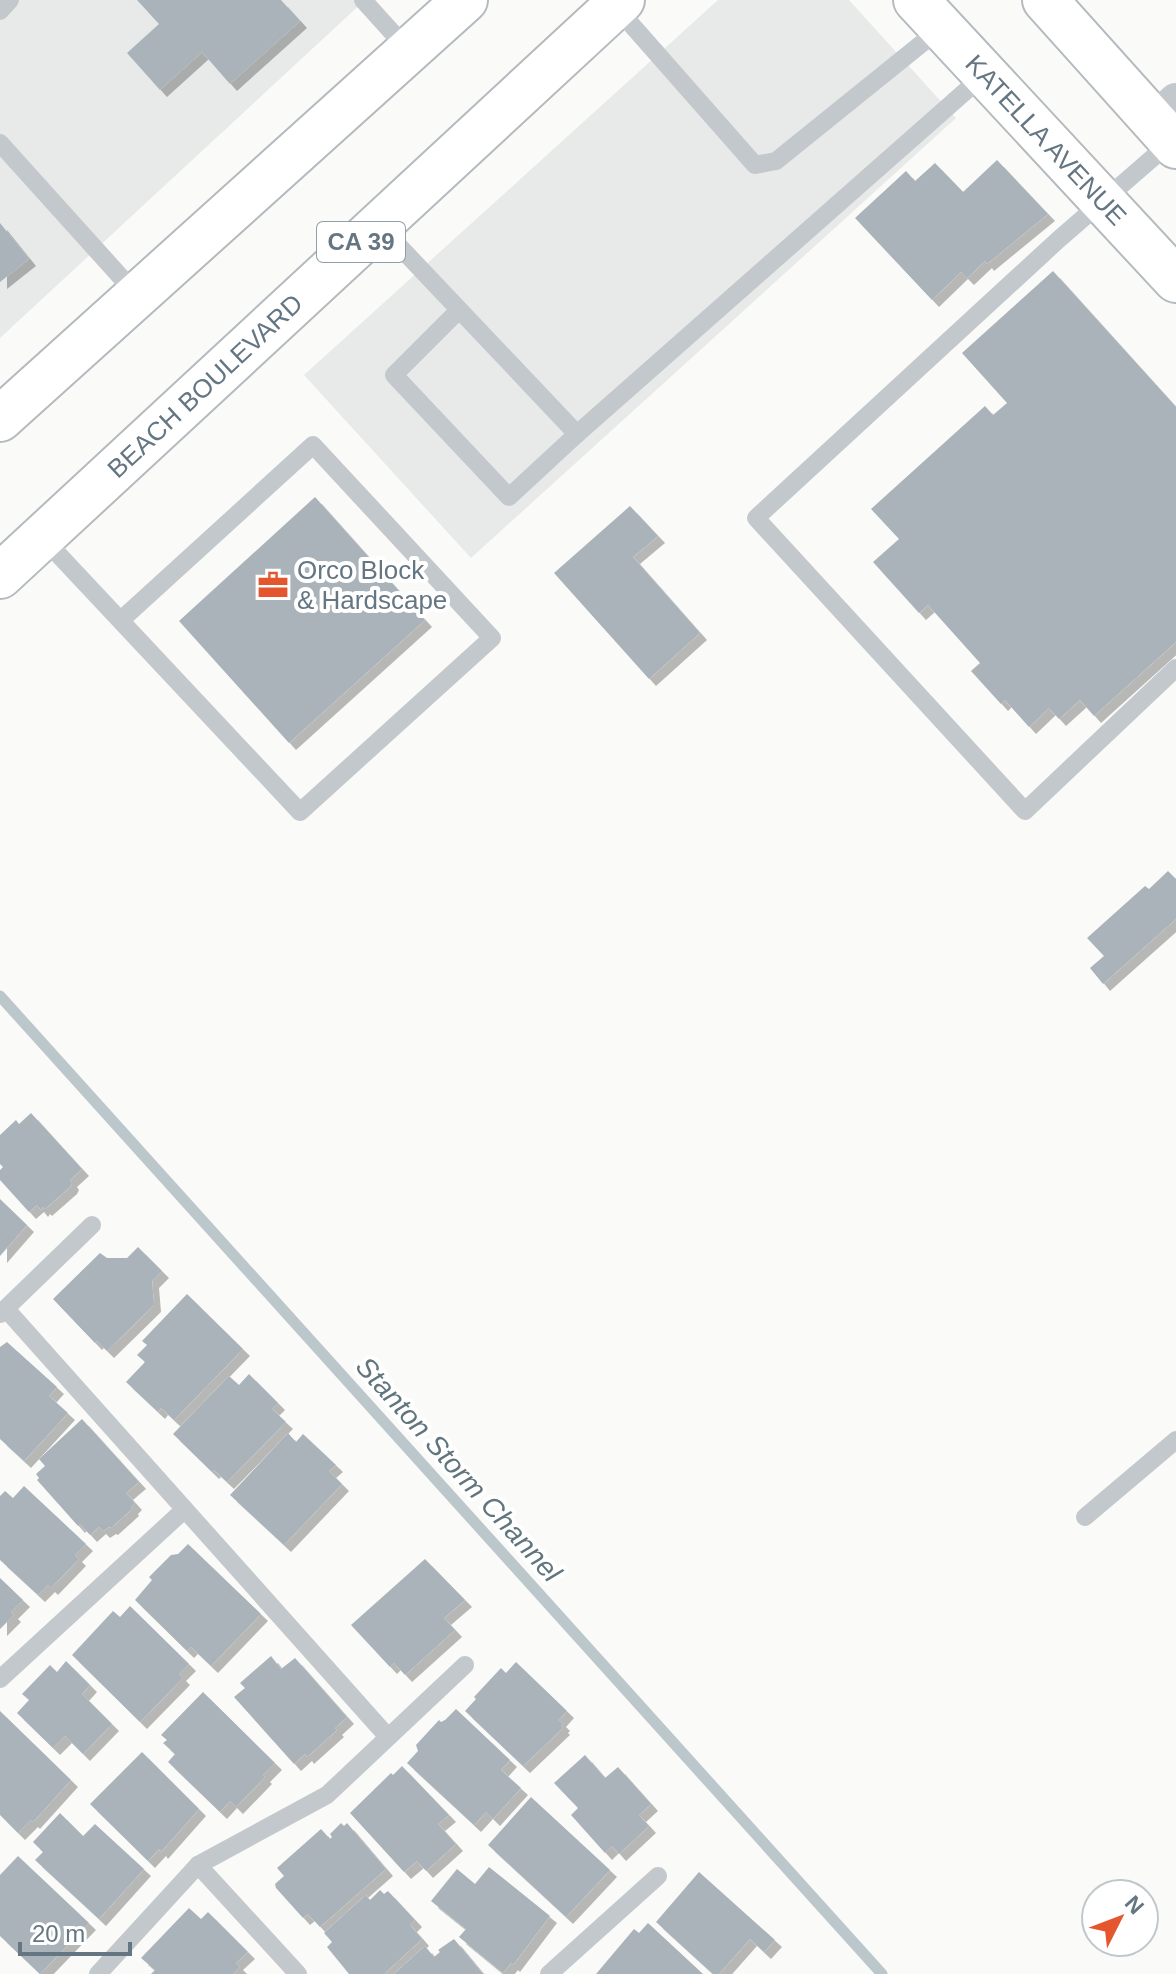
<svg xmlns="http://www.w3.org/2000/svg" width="1176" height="1974" viewBox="0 0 1176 1974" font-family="Arial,sans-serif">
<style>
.built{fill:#e8e9e9}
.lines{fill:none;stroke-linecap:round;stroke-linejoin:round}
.stream{stroke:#bbc7cb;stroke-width:11}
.building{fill:#aab3b9;filter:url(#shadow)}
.primary-casing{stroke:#b5babe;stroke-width:48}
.lane{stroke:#c3c8cc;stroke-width:18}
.street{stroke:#c3c8cc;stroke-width:36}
.primary{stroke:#fff;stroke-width:44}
.labels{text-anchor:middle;stroke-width:8;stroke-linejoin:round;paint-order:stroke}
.shield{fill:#fff;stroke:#939fa8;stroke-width:2}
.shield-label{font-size:24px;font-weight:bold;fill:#657683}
.street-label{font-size:26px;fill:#657683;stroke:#fff}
.poi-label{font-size:26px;fill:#657683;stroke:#fff;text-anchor:start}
.water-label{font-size:28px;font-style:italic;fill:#60757c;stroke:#fff}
</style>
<defs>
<filter id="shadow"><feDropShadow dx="7" dy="7" stdDeviation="0" flood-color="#0004"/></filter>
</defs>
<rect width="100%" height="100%" fill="#fafaf8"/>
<g class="built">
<polygon points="0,0 365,0 0,338"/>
<polygon points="718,0 849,0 956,118 471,558 304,375"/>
</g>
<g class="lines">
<polyline class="stream" points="0,996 882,1974"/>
</g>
<g class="building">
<polygon points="137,0 281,0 300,21 230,84 202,52 160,90 127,53 159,24"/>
<polygon points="997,160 1048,214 987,264 985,261 967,278 961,272 932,300 855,218 906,171 915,181 935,163 963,192"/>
<polygon points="0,223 29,259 0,282"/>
<polygon points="1053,271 1176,407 1176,642 1094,716 1080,700 1059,719 1049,708 1029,727 1005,700 1001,704 971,671 980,663 928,605 919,613 873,562 899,539 871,509 985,406 993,415 1007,403 962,353"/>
<polygon points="315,497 425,620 289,743 179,621"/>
<polygon points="630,506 658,536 633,557 700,633 649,679 554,573"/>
<polygon points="1168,871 1176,879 1176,919 1103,984 1090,968 1104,956 1087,938 1145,886 1149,889"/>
<polygon points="31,1113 82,1169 70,1180 72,1183 70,1187 45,1209 43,1207 41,1210 37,1205 29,1212 0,1180 0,1170 3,1167 0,1164 0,1135 16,1120 19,1124"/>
<polygon points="0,1199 27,1225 0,1256"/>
<polygon points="138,1247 162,1271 152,1281 154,1305 107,1351 97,1341 95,1343 53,1299 100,1253 107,1258 127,1258"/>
<polygon points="187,1294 243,1349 174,1420 161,1408 158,1412 126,1382 145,1362 137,1355 147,1345 142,1341"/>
<polygon points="7,1342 57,1387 49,1396 68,1413 24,1461 0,1439 0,1347"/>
<polygon points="249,1374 278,1403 272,1409 286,1422 227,1482 214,1470 212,1472 173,1434 229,1376 239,1385"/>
<polygon points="82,1419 139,1482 126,1493 135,1503 131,1507 132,1509 111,1528 109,1527 103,1531 99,1527 90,1535 80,1524 78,1526 37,1480 39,1478 36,1474 45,1466 39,1459"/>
<polygon points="288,1433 296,1442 303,1434 336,1465 329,1471 342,1484 284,1545 230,1495"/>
<polygon points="24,1486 86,1544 75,1555 79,1559 51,1588 48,1585 38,1595 0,1560 0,1496 5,1491 13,1498"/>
<polygon points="188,1544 261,1614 211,1666 191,1647 187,1651 135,1600 152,1580 149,1577 171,1555 178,1554"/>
<polygon points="425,1559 465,1600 444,1618 455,1630 405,1675 394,1663 390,1667 351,1625"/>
<polygon points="0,1578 23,1600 11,1612 14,1615 0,1629"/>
<polygon points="130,1606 189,1664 179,1674 183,1678 140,1722 72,1655 113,1611 120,1617"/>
<polygon points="271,1656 281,1669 295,1658 347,1717 335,1728 337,1730 307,1757 305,1754 294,1764 234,1697 245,1688 240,1683"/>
<polygon points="66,1661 90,1685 82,1694 112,1724 83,1754 65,1736 53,1748 17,1713 29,1700 22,1694 50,1665 57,1672"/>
<polygon points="516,1662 567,1711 559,1720 563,1724 561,1726 563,1728 523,1766 465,1711 476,1699 474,1697 501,1668 506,1673"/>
<polygon points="203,1692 275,1763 263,1775 265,1777 236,1807 230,1801 220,1812 168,1762 175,1754 163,1743 167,1740 161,1735"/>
<polygon points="456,1709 510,1760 501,1770 521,1788 493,1819 486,1812 474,1825 407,1763 418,1751 416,1745 439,1720 441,1722 445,1720"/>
<polygon points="0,1711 71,1780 33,1822 31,1820 18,1833 0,1815"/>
<polygon points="142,1752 199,1809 161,1852 159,1849 148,1861 90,1804"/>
<polygon points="585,1755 605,1778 618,1767 651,1804 639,1815 649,1826 619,1854 612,1846 605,1853 571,1815 578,1808 554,1783"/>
<polygon points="402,1766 449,1815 438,1824 456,1844 426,1871 417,1861 404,1872 350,1813 391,1773 393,1775"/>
<polygon points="531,1797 610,1870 566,1917 488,1845"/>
<polygon points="60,1813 83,1836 95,1824 144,1869 99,1919 35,1860 43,1852 33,1842"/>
<polygon points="341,1823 344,1826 347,1823 386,1869 320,1927 308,1914 303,1918 276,1888 275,1884 284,1876 277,1868 321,1829 330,1839 332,1837 330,1834"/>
<polygon points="18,1856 89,1923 40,1974 0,1936 0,1875"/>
<polygon points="489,1867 550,1916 513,1965 511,1963 503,1973 459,1937 466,1929 431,1901 457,1869 475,1884"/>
<polygon points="699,1872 775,1940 764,1952 750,1939 719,1974 713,1974 656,1922"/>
<polygon points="380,1890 384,1894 388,1891 415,1920 410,1925 422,1939 384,1974 349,1974 327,1947 332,1942 324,1933 366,1895 370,1900"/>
<polygon points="189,1908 201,1919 208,1912 248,1952 236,1963 240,1967 233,1974 151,1974 155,1970 141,1958"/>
<polygon points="648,1923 703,1974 596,1974 634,1929 639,1933"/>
<polygon points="454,1939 483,1974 394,1974 425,1946 434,1957 440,1952 438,1950"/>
</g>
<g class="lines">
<g class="primary-casing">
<g id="primary">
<polyline points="916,0 1176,280"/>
<polyline points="1045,0 1176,146"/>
<polyline points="0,419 465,0"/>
<polyline points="0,576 622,0"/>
</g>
</g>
<g class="lane">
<polyline points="363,0 409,51"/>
<polyline points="615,6 755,165 776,161 941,28"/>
<polyline points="0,11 10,0"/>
<polyline points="1172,141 1058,240 756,518 1025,811 1176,668"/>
<polyline points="0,143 137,295"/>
<polyline points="379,225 577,434 509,497 394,375 459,310"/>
<polyline points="577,434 985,74"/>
<polyline points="42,537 300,812 492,638 313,445 121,620"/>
<polyline points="6,1309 388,1737"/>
<polyline points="0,1314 92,1225"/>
<polyline points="1085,1517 1176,1440"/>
<polyline points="0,1679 184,1510"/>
<polyline points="198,1865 298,1974"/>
<polyline points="98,1974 198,1865 327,1795 465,1665"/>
<polyline points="549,1974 658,1876"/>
</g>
<polyline class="street" points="1154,121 1176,101"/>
<use href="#primary" class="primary"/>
</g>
<defs>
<g id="office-bare" transform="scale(2.4)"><path d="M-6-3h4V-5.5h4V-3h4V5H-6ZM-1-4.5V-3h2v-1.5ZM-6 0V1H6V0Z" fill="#e4572e" stroke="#fff" stroke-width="2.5" paint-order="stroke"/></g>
</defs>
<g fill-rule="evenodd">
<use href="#office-bare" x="273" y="585"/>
</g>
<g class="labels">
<rect class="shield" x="317" y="222" width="88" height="40" rx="6"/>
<g class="shield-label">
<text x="361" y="250">CA 39</text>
</g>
<g class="street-label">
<text transform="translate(1046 140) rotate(47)" y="9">KATELLA AVENUE</text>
<text transform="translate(205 386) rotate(-43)" y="9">BEACH BOULEVARD</text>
</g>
<g class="poi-label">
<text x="297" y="579">Orco Block<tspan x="297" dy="30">&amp; Hardscape</tspan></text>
</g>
<g class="water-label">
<text transform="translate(459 1469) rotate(48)" y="10">Stanton Storm Channel</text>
</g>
</g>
<g transform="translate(1120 1918) rotate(48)"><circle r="38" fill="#ffffff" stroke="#c1c8cd" stroke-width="2"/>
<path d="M0-6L14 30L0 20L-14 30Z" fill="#e4572e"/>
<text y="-12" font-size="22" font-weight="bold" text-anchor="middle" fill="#657683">N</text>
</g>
<path d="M20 1942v12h110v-12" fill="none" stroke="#657683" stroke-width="4"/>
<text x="32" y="1942" font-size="24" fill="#657683" stroke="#ffffff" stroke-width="6" paint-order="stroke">20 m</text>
</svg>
